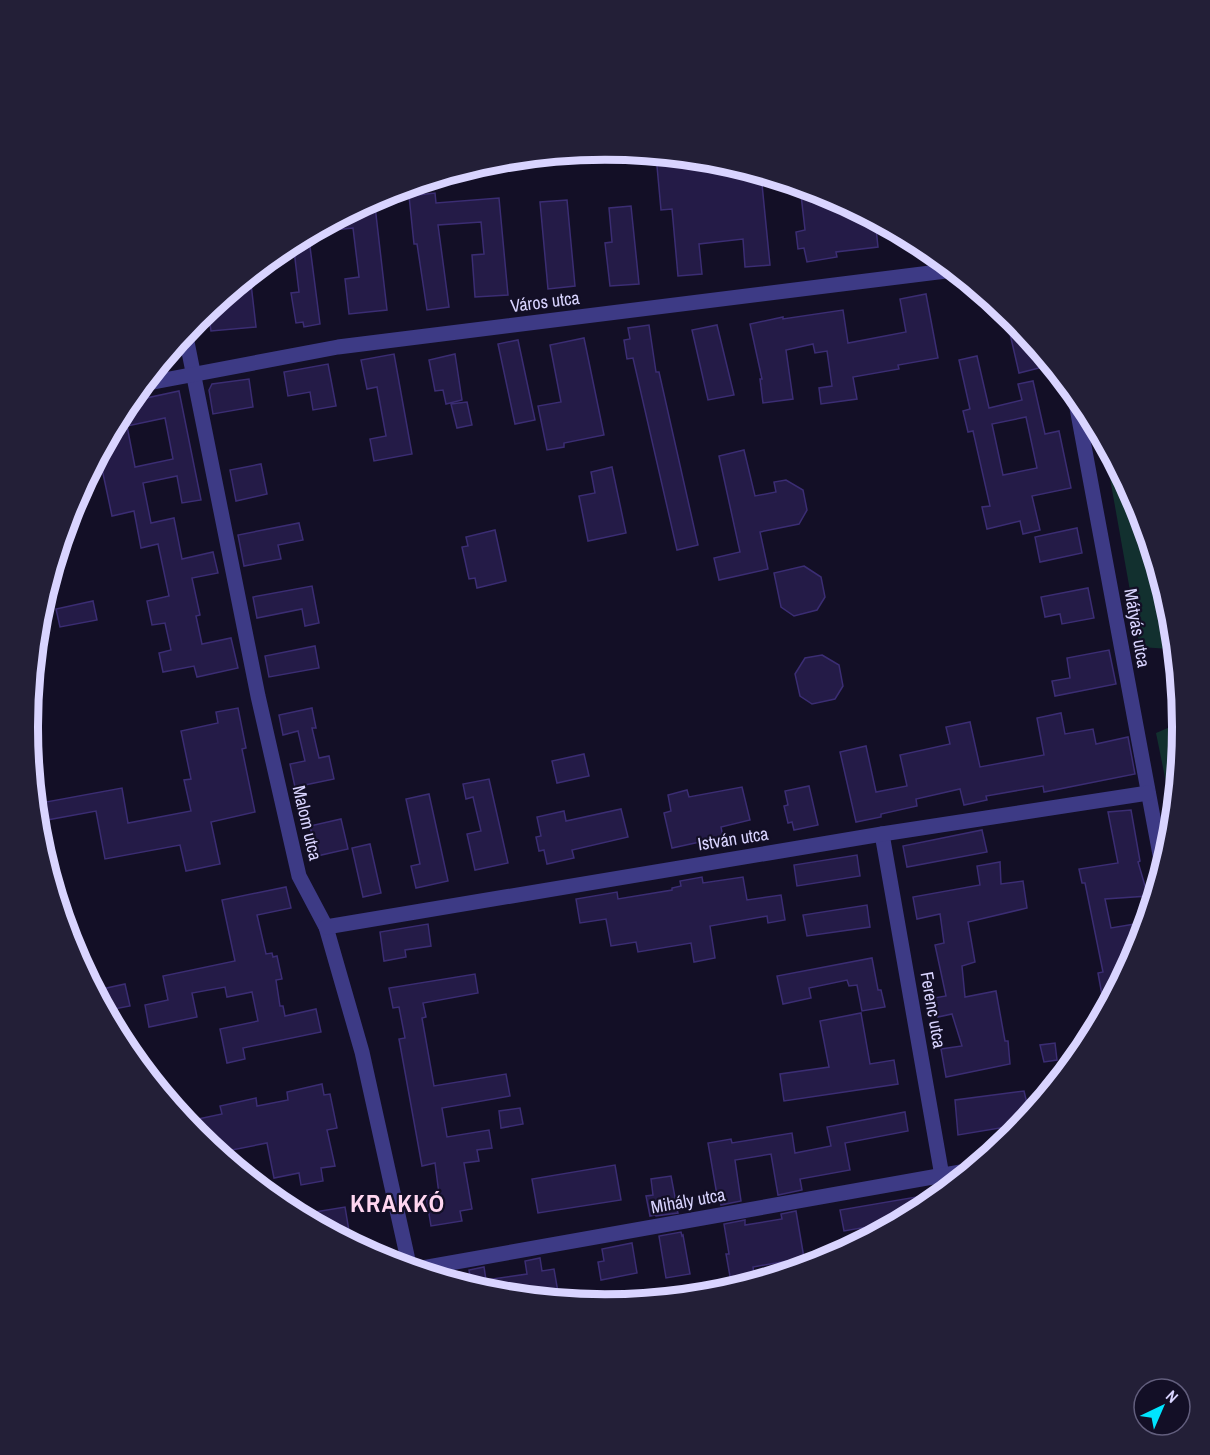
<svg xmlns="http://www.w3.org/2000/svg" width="1210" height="1455" viewBox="0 0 1210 1455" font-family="'Archivo Narrow',sans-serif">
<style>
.green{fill:#12302f}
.building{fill:#241b47;stroke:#3b2d73;stroke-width:1.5;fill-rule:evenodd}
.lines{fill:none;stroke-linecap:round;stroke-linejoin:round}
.minor{stroke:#3d3a85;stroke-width:15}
.labels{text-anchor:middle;stroke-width:4.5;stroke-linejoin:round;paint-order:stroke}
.street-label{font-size:18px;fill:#d9d4ff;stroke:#130f26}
.district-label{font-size:24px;font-weight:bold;letter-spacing:1.5px;fill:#ffd6f0;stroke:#130f26}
.rim{fill:none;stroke:#d9d4ff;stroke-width:8}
</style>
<rect width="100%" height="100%" fill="#130f26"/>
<g class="green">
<polygon points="1103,439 1139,507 1172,615 1175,646 1170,649 1140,647"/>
<polygon points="1182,722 1183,728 1174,822 1156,733"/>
</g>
<g class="building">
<polygon points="656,155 693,158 693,164 722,162 761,174 770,265 745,267 743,239 699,244 702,274 678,276 672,209 661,210"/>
<polygon points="800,186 826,194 875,219 878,247 836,252 837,257 807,262 804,248 798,249 796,232 805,230"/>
<polygon points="435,193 436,203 499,198 508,295 475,297 472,255 484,254 481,222 438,225 449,307 427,310 417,244 414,244 409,196"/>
<polygon points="567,200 575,286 548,289 540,202"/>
<polygon points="375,206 387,310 349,314 345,279 359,277 353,228 312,232 357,208"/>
<polygon points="631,206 639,284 610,286 605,243 612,242 609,208"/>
<polygon points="309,239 320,324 304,327 303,322 296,323 291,293 299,292 293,242"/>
<polygon points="250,275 256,327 211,331 208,309"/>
<polygon points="926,294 938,358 898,365 899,369 853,377 857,399 821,404 819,388 832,386 827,351 815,353 813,344 786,350 793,399 763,403 760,379 762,379 750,324 783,317 783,319 843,310 848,343 906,332 900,299"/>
<polygon points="1005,312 1014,319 1045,357 1047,366 1019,373"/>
<polygon points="649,325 656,372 659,372 698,545 677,550 633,358 627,359 624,340 630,339 628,328"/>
<polygon points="717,325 734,395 708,400 692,330"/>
<polygon points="584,338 604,435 564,443 564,447 547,450 538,406 561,402 550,345"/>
<polygon points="518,340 535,420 515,424 498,344"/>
<polygon points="394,354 412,454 374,461 370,439 386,436 377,387 367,389 361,360"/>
<polygon points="455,354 462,400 446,404 443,390 435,391 429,360"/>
<path d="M 977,356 L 989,408 L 1022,400 L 1018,384 L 1033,381 L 1045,434 L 1059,431 L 1071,488 L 1032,496 L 1040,530 L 1023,534 L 1020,521 L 987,529 L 982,507 L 990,506 L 973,431 L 968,432 L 963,411 L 970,409 L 959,360 ZM 1026,417 L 1037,468 L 1003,475 L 992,424 Z"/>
<polygon points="328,364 336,406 313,410 310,392 288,396 284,372"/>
<polygon points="249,379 253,407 213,414 209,390 212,384"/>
<path d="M 179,391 L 201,500 L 182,503 L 177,476 L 143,483 L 151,523 L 174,518 L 182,559 L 213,552 L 218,573 L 192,578 L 200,615 L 196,616 L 202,644 L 231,638 L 238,668 L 197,677 L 194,666 L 163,672 L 159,653 L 171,650 L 165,623 L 152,625 L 147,601 L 169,596 L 158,544 L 141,548 L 134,511 L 112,516 L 101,464 L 93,466 L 128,402 ZM 165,418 L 173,459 L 135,467 L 127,426 Z"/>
<polygon points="467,402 472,425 457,428 451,404"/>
<polygon points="744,450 755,496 776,492 774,482 786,480 803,490 807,510 799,524 760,532 768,569 719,580 714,558 740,552 719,456"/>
<polygon points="261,464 267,494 236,501 230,470"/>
<polygon points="612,467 626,533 588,541 579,496 595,493 591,472"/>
<polygon points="299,523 303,540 278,545 281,559 244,566 238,535"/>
<polygon points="1077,528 1082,553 1040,562 1035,537"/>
<polygon points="495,530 506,581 477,588 475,578 469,579 462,547 468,546 466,537"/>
<polygon points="804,566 821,577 825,597 817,610 794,616 781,607 774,573"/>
<polygon points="312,586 319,623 305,626 302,609 257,618 253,597"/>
<polygon points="1088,588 1094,618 1062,624 1060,614 1045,617 1041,597"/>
<polygon points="93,601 97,620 60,627 56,609"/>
<polygon points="315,646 319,668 269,677 265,656"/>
<polygon points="1109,650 1116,684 1055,696 1052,681 1070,678 1067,658"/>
<polygon points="822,655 839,665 843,686 835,699 812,704 800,696 795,674 805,658"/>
<polygon points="238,708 246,748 242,749 255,812 211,822 220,864 186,871 180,845 105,859 96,811 36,822 35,804 122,788 128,823 191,811 184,780 191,779 181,731 218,723 216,712"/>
<polygon points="312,708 316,728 312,728 319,758 329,756 334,779 295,787 290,764 305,761 298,731 283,735 279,715"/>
<polygon points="1061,713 1065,734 1093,729 1096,744 1128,737 1135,774 1044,792 1043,786 986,796 987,800 964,805 960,789 916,799 917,806 881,814 881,817 856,822 840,752 866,746 876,792 907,786 900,755 950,744 946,727 970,722 980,767 1044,755 1037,718"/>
<polygon points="584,754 589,776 557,783 552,761"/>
<polygon points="489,779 508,863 475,870 467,834 481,831 473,797 466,799 463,784"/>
<polygon points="809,786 818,825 794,830 792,822 788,823 784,806 788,805 785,791"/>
<polygon points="742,787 750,820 721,827 723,837 672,848 664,813 671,811 668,795 687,790 689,797"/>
<polygon points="429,794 448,881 416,888 411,866 420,864 406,799"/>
<polygon points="621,809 628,837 572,850 574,858 547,864 544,850 539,851 536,837 541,836 537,817 564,811 566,821"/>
<polygon points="1131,810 1140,861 1138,862 1148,896 1105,899 1111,928 1147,922 1139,949 1116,992 1102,995 1098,973 1103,972 1085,883 1082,883 1079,869 1118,863 1108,812"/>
<polygon points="341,819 348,849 317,856 310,826"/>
<polygon points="982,830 987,852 907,867 903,846"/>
<polygon points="370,844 381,893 363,897 352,848"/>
<polygon points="857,855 860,876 797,886 794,865"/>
<polygon points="1000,862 1001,884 1023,881 1027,908 968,922 975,962 962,966 965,997 996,991 1005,1041 1008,1041 1010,1064 946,1077 941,1049 962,1046 952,1014 938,1017 934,998 946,996 935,945 944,943 940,914 917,919 913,897 980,885 977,866"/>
<polygon points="702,877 703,883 743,877 747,900 781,895 785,920 768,923 767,916 710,926 715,958 694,962 691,943 638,952 636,942 611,946 606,919 580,923 576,899 617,892 618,899 672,890 672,888 681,886 680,881"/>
<polygon points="286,887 291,908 257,915 266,954 272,953 273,957 277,956 282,979 276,980 280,1006 283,1006 285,1016 316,1009 321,1032 243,1048 245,1059 227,1063 220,1029 258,1021 252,992 227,997 225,987 192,993 197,1017 149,1027 145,1005 168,1000 163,976 235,961 222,900"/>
<polygon points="867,905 870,927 807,936 803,915"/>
<polygon points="428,924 431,946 405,950 406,957 384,961 380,932"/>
<polygon points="872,958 878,990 881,990 885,1007 862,1011 857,985 849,986 847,980 809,988 811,998 783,1004 777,976"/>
<polygon points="475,974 478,993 423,1003 426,1017 422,1018 434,1086 506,1074 510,1096 442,1108 447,1137 489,1130 492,1148 477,1150 479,1161 464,1163 472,1209 460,1211 462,1221 431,1226 426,1196 439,1194 435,1163 422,1166 399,1039 405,1038 399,1007 393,1008 389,988"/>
<polygon points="125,984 130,1006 104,1011 93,991"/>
<polygon points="861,1013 870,1064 894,1060 898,1084 784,1101 780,1074 829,1067 820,1021"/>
<polygon points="1055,1043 1057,1060 1044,1062 1040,1045"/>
<polygon points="322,1084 324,1095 330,1094 337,1128 327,1130 335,1166 321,1168 323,1181 301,1185 299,1173 274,1178 267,1143 217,1153 196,1136 184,1122 222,1114 220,1106 256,1098 257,1106 288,1100 287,1092"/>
<polygon points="1024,1091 1030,1116 1024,1124 958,1135 955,1100"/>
<polygon points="520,1108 523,1124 501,1128 499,1111"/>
<polygon points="905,1112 908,1131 845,1143 850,1170 800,1179 802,1190 778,1195 771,1154 735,1160 741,1201 721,1205 720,1201 718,1201 708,1143 731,1139 732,1143 792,1133 795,1153 831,1146 827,1127"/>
<polygon points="615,1165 621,1200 538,1213 532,1179"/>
<polygon points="671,1176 678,1213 656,1216 655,1215 650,1216 646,1196 653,1195 651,1179"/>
<polygon points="922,1196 924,1209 902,1221 844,1231 840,1210"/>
<polygon points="345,1207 349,1231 331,1234 297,1215"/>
<polygon points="796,1211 804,1258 753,1267 755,1278 731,1282 726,1254 729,1254 724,1224 745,1220 745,1225 782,1219 781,1214"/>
<polygon points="681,1232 682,1236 683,1235 690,1274 666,1278 659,1236"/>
<polygon points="632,1243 637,1273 601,1280 598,1262 604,1261 602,1249"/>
<polygon points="540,1258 542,1271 554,1269 559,1298 546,1300 492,1294 460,1285 471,1283 469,1270 484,1267 486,1280 527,1274 525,1261"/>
</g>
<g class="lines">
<g class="minor">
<polyline points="185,332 258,696 299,876 326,927 362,1052 410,1269"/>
<polyline points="143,384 338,347 954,270"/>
<polyline points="1074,392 1163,871"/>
<polyline points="882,834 945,1193"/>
<polyline points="326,927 882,834 1148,793"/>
<polyline points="411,1270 972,1170"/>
</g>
</g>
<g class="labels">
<g class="street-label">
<text transform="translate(545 302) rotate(-7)" y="6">Város utca</text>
<text transform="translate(1137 628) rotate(80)" y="6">Mátyás utca</text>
<text transform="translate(307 823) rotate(77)" y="6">Malom utca</text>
<text transform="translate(733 839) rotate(-9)" y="6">István utca</text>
<text transform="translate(933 1010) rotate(80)" y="6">Ferenc utca</text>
<text transform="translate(688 1201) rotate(-10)" y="6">Mihály utca</text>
</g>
<g class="district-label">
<text x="398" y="1212">KRAKKÓ</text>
</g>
</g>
<path d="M0 0H1210V1455H0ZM38 727a567 567 0 1 1 1134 0a567 567 0 1 1-1134 0Z" fill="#231f37" fill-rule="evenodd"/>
<path class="rim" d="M38 727a567 567 0 1 1 1134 0a567 567 0 1 1-1134 0Z"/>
<g transform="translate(1162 1407) rotate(44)"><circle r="28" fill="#130f26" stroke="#625e7d" stroke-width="1.5"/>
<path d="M0-4.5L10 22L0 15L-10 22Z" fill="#00e5ff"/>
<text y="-9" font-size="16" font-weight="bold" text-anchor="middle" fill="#d9d4ff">N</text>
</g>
</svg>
